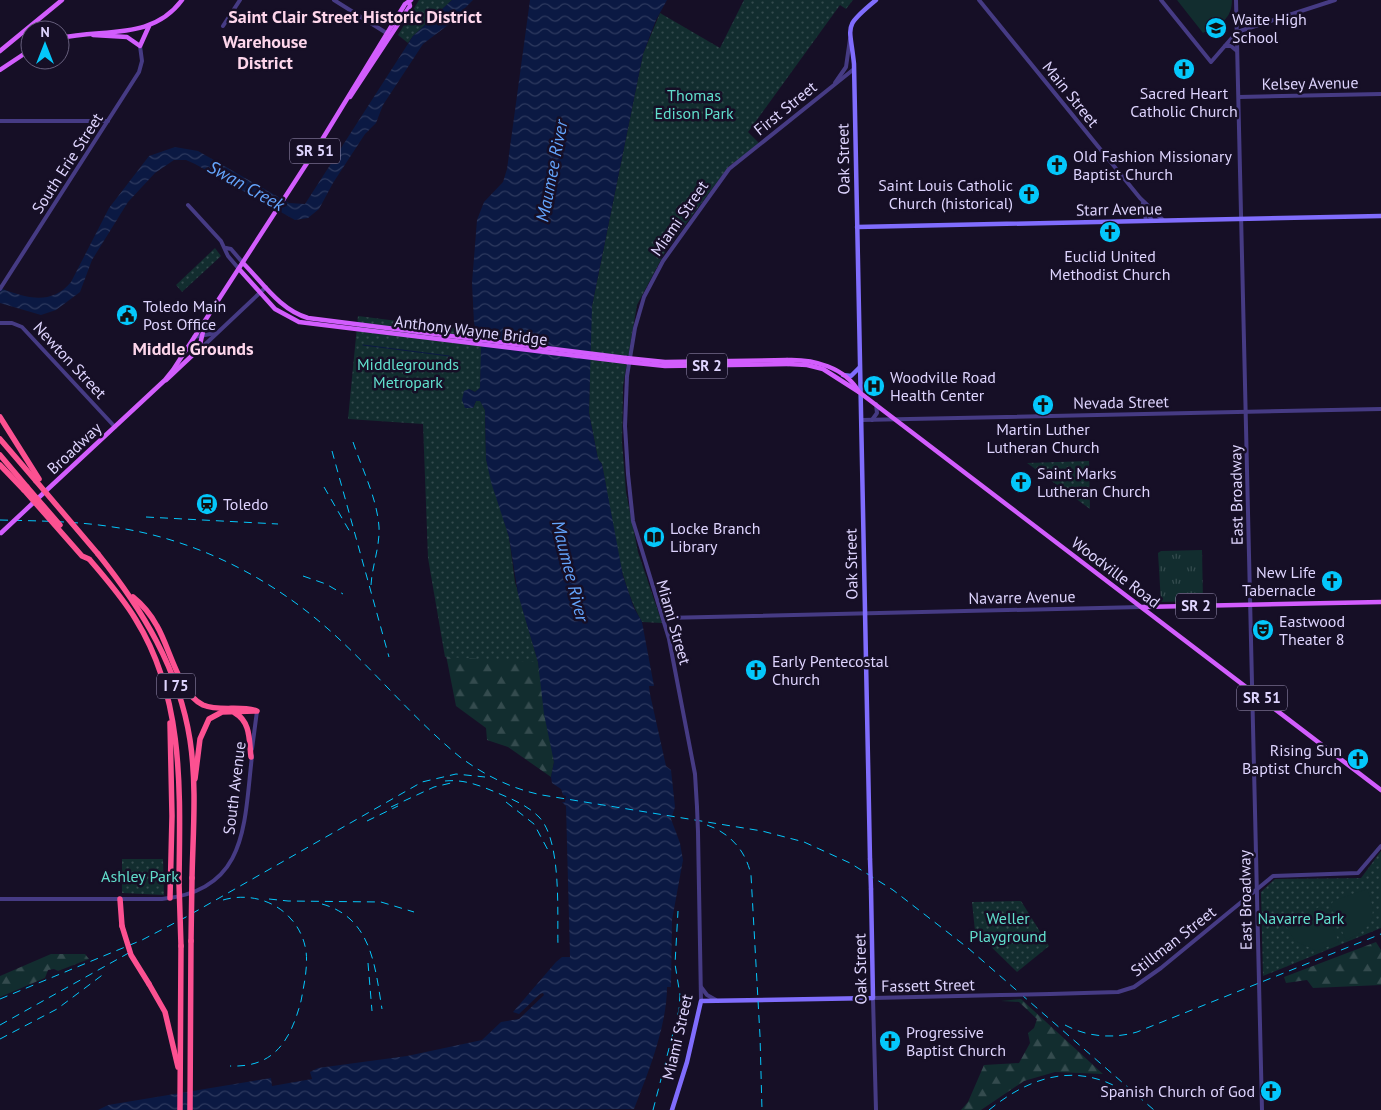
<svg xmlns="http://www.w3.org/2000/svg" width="1381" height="1110" viewBox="0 0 1381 1110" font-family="'PT Sans',sans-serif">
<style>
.grass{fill:url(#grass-tufts)}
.forest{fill:url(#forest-firs)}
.park{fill:url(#park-dots)}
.pitch{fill:#122d2f}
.water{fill:url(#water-waves)}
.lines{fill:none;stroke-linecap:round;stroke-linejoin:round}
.stream{stroke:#0b1943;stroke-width:1}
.tertiary{stroke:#463b84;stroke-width:4}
.secondary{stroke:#806dfd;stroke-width:4.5}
.primary{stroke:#d25dfd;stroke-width:4.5}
.motorway{stroke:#fc5191;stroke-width:5.5}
.rail{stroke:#04c7fb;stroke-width:1;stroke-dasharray:8 6;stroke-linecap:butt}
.tertiary-bridge{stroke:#463b84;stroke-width:4}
.secondary-bridge{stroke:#806dfd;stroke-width:4.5}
.primary-bridge{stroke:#d25dfd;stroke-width:4.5}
.motorway-bridge{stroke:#fc5191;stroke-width:5.5}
.labels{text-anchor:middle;stroke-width:5;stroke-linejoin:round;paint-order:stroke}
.shield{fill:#160f26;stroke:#a299bd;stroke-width:1}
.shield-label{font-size:15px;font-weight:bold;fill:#ded4fe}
.poi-label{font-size:16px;fill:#ded4fe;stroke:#160f26;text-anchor:start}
.street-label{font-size:16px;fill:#ded4fe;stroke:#160f26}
.park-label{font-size:16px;fill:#61decc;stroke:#160f26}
.neighbourhood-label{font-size:18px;font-weight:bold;fill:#fed6eb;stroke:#160f26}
.water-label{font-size:18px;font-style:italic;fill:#64a5fd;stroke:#160f26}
</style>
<defs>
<pattern id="grass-tufts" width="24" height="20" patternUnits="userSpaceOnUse" patternTransform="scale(1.25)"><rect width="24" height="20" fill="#122d2f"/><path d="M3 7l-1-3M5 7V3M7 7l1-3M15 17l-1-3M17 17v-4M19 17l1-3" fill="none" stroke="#344b4e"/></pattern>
<pattern id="forest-firs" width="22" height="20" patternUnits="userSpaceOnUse" patternTransform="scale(1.25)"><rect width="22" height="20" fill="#122d2f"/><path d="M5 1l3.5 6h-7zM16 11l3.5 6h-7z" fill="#344b4e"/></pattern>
<pattern id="park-dots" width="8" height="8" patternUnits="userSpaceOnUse" patternTransform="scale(1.25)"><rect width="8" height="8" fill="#122d2f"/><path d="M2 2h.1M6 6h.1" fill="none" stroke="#344b4e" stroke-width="1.8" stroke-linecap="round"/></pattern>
<pattern id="water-waves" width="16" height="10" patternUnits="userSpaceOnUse" patternTransform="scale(1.25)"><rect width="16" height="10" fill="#0b1943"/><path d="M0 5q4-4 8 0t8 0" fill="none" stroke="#2e3a5f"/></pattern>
</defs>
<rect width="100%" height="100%" fill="#160f26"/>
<polygon class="grass" points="1202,550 1203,601 1161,602 1158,553 1161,551"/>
<g class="forest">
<polygon points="445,538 538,662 554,762 551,777 508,747 487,740 486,728 456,706 444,645"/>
<polygon points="1376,942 1381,950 1381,985 1313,988 1307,980 1286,983 1284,977"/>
<polygon points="51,954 85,954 89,959 58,971 54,969 48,970 45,978 0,997 0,976"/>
<polygon points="1021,999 1103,1074 1055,1072 1024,1081 981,1110 961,1110 968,1102 984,1065 1019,1063 1030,1043 1028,1033 1034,1028 1037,1019 1019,1002 1001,1001"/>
</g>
<g class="park">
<polygon points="419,0 452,0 413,36 408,43 398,35"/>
<path d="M 744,0 L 853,0 L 846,9 L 840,5 L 748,132 L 760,144 L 729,166 L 665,252 L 637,305 L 623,386 L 622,442 L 626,492 L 638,552 L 662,623 L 642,622 C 616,575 612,517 602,464 L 598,459 L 589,413 L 591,311 L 643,54 L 660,13 L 720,48 Z"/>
<polygon points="215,248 221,256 182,292 176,285"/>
<polygon points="358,316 477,331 482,347 480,388 475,392 469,389 473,408 476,401 480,400 485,410 486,459 509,537 515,582 538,662 445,657 428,558 423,424 348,419"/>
<polygon points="1089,461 1090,509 1027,463"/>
<polygon points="1381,851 1381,928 1263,976 1261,892 1275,879 1361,878"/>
<polygon points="122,859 163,859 164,895 122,893"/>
<polygon points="1021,901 1049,946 1017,972 975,931 972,902"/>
</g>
<g class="pitch">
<path d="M 1177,0 L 1232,0 C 1232,20 1219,25 1203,33 Z"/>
<path d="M 1367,889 C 1378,917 1374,928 1346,940 L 1331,906 L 1333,901 Z"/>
<polygon points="1319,907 1324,909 1339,942 1317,951 1295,941 1286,926"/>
</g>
<g class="water">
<path d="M 452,0 L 473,0 L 448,25 L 423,44 L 383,105 L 376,123 L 365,134 L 333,183 L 319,209 L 308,218 L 295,220 L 195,164 L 186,160 L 174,160 L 155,173 L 128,202 L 92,260 L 80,292 L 56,310 L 41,315 L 0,303 L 0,288 C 26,298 51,306 71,282 L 109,208 L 149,156 L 175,147 L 198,151 L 289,203 L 305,204 L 413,36 Z"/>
<path d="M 530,0 L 667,0 L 656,20 L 643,54 L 592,306 L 589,413 L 598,459 L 602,464 L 623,576 L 634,608 L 642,622 L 654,686 L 649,686 L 650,694 L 666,766 L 671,770 L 675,807 L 671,819 L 680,843 L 683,860 L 672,920 L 671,987 L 667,987 C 667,1026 648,1073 634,1109 L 98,1110 L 108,1105 L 271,1078 L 272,1086 L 312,1079 L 310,1072 L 318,1068 L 407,1056 L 482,1040 L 501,1022 L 519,1019 L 544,995 L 543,993 L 540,994 L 519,1014 L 513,1012 L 556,962 L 562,957 L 570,957 L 566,806 L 562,802 L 565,802 L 566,796 L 563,795 L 561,789 L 552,783 L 551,777 L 554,762 L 544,714 L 538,662 L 518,594 L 509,537 L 491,482 L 486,459 L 485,410 L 480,401 L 476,401 L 473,408 L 465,408 L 462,400 L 464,391 L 469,389 L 475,392 L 480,388 L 481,347 L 474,323 L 472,283 L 477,220 L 484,202 L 503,182 L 507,169 Z"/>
</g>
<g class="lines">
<polyline class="stream" points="363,345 449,356"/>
<g class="tertiary">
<polyline points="334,0 388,34"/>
<polyline points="979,0 1140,198 1163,220"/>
<polyline points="1161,0 1211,62 1237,32"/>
<polyline points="1236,0 1262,1110"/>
<polyline points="223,26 240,0"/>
<polyline points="1237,32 1335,0"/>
<polyline points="1225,46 1231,46 1237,51"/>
<polyline points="835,83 846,67 850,39"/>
<polyline points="1239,97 1381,94"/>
<polyline points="0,121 108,121"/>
<polyline points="1143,203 1146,221"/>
<polyline points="188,205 221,241 228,256 239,269"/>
<polyline points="1145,207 1152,221"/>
<polyline points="226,248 231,249 243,263"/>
<polyline points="0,289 139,72 142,61 140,46"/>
<polyline points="0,323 12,323 22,327 115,427"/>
<polyline points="194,337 216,333"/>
<polyline points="197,352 266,287"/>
<polyline points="861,420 1381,409"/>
<polyline points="872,420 877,413 876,404"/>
<polyline points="663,618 1141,607"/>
<polyline points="252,749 257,711"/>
<polyline points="697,807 695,774 669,639 633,521 628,474 625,426 627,376 635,328 644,297 663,261 729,169 854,69"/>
<polyline points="698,832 701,1001"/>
<path d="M 0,899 L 162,899 C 248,891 244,824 252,756"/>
<polyline points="701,987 707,995 716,1000"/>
<polyline points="1050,994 1118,992 1134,987 1161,968 1273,876 1358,873 1381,846"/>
<polyline points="876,1110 873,998 1001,995"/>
</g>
<g class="secondary">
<polyline points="857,227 1381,216"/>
<polyline points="843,375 851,376 859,368"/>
<path d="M 870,859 L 854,64 C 850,24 842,28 876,0"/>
<polyline points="672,1110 687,1062 701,1001 873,998 871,889"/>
</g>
<g class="primary">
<polyline points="93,35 127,37 140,46 149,26"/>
<path d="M 60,38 C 103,28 152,41 182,0"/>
<polyline points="0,51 62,0"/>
<polyline points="0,70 30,50"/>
<polyline points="350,97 410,6 409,2"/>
<path d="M 243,263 C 263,283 280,310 308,318 L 626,358"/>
<polyline points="239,269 275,309 299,322 627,362"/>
<path d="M 787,360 C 813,359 845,367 859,392"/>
<polyline points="788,364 807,365 823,369 859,392 1381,790"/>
<polyline points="166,380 199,349 205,323"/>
<polyline points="35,501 165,380 173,370 320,143 405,4 411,0"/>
<polyline points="1142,607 1381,602"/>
</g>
<g class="motorway">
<polyline points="0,417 39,479"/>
<polyline points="0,439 36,481"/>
<polyline points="0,455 27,487"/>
<polyline points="0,465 24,490"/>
<path d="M 98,554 C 142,609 179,669 190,740 C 197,786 193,832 192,878"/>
<path d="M 90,560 C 106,579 123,598 136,620 C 185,699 180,794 179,883"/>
<path d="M 133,597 C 143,605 151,615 157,626 C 170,648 179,694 203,705 C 220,712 240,705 257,711"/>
<path d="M 235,713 C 251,722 249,741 251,757"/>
<polyline points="170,723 172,816 170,898"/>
<polyline points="195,779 200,739 209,719 222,712 255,711"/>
<polyline points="120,899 122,926"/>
<polyline points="149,984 165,1012 178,1067"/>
<polyline points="180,1110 181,946"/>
<polyline points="190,1110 191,941"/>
</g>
<g class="rail">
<path d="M 353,442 C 362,469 377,498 379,527 C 380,547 372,566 371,585"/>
<polyline points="332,451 389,657"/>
<polyline points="324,487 350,532"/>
<polyline points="146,517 278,524"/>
<path d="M 0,520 C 38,521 76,521 113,527 C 197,539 276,580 338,638 C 379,676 416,721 460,757 C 484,775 512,789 542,795 L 762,831 L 804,842 L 850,863 L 893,890 L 968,948 L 1154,1110"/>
<polyline points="303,576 326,584 343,594"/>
<path d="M 445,781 C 465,779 481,786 500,794 C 514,800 528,806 539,817 C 562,841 557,913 558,947"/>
<polyline points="506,802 534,824 549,852"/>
<polyline points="391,807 434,787 451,783"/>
<polyline points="367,821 398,806"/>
<path d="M 707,825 C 730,833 746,851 751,875 L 760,1036 L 762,1110"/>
<polyline points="269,899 288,901 381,902 414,912"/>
<path d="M 223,900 C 261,889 300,912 306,951 C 308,967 304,985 301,1001 C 291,1039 275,1068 230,1066"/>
<path d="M 322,904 C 372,918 375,967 382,1009"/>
<polyline points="368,963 372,1011"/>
<polyline points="0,999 142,940 186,917 422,782 456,774 485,777"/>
<polyline points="0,1025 134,950"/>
<path d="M 1065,1025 C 1087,1037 1113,1039 1137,1032 L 1381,934"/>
<polyline points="0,1039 57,1009 105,973"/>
<polyline points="653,1110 679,1010 680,995 675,964 678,911"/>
<path d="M 989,1110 C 1032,1075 1079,1061 1129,1094"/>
</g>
<g class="tertiary-bridge">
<polyline points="697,807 698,832"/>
<polyline points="1001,995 1050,994"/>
</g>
<polyline class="secondary-bridge" points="870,859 871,889"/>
<g class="primary-bridge">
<polyline points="626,358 665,362 787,360"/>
<polyline points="627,362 665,366 788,364"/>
<polyline points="1,533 33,503"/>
</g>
<g class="motorway-bridge">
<polyline points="36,481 98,554"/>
<polyline points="27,487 60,525"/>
<polyline points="24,490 82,556 89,559"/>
<polyline points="179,883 181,946"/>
<polyline points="122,926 131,955 149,984"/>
<polyline points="191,941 192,878"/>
</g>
</g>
<defs>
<g id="school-disc" transform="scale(1.125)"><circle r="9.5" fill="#04c7fb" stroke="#160f26"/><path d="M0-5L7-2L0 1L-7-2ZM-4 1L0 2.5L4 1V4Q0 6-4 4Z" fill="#111"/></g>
<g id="church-disc" transform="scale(1.125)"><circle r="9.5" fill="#04c7fb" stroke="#160f26"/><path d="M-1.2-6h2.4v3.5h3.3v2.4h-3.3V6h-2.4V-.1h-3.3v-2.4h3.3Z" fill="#111"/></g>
<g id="civic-disc" transform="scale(1.125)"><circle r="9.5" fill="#04c7fb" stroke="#160f26"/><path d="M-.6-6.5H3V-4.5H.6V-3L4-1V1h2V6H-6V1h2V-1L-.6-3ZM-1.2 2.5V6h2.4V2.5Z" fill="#111"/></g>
<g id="hospital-disc" transform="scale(1.125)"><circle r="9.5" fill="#04c7fb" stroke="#160f26"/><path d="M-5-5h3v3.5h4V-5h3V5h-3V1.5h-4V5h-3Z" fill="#111"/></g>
<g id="station-disc" transform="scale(1.125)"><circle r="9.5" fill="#04c7fb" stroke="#160f26"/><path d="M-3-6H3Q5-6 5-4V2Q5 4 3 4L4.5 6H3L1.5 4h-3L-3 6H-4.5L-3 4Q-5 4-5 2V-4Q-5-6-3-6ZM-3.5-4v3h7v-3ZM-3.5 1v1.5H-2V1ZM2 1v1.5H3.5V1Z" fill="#111"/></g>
<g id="library-disc" transform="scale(1.125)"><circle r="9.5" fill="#04c7fb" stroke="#160f26"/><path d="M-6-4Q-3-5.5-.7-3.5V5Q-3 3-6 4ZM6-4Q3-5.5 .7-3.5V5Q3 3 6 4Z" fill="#111"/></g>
<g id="theatre-disc" transform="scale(1.125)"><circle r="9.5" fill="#04c7fb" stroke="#160f26"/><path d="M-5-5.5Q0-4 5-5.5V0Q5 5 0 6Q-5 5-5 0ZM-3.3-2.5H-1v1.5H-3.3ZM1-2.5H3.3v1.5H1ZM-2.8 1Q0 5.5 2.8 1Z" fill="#111"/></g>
</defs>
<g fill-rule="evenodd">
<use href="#school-disc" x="1216" y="28"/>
<use href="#church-disc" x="1184" y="69"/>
<use href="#church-disc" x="1057" y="165"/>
<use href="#church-disc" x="1029" y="194"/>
<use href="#church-disc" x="1110" y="232"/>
<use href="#civic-disc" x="127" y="315"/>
<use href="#hospital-disc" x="874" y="386"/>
<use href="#church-disc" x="1043" y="405"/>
<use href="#church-disc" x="1021" y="482"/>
<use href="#station-disc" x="207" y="504"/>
<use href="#library-disc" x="654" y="537"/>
<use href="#church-disc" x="1332" y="581"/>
<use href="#theatre-disc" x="1263" y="630"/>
<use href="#church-disc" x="756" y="670"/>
<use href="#church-disc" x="1358" y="759"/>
<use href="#church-disc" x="890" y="1041"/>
<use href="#church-disc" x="1271" y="1091"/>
</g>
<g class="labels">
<g class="shield">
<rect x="290" y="138.5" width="50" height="25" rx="4"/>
<rect x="687" y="353.5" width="40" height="25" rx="4"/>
<rect x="1176" y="593.5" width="40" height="25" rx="4"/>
<rect x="157" y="673.5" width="38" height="25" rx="4"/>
<rect x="1237" y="685.5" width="50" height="25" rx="4"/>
</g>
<g class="shield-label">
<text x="315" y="156">SR 51</text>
<text x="707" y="371">SR 2</text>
<text x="1196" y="611">SR 2</text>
<text x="176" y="691">I 75</text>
<text x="1262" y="703">SR 51</text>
</g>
<g class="poi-label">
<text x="1232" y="25">Waite High<tspan x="1232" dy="18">School</tspan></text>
<text x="1184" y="99" text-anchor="middle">Sacred Heart<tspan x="1184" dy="18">Catholic Church</tspan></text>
<text x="1073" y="162">Old Fashion Missionary<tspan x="1073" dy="18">Baptist Church</tspan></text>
<text x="1013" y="191" text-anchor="end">Saint Louis Catholic<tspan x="1013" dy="18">Church (historical)</tspan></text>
<text x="1110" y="262" text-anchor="middle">Euclid United<tspan x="1110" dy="18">Methodist Church</tspan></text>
<text x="143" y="312">Toledo Main<tspan x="143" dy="18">Post Office</tspan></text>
<text x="890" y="383">Woodville Road<tspan x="890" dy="18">Health Center</tspan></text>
<text x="1043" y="435" text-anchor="middle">Martin Luther<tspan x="1043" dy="18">Lutheran Church</tspan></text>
<text x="1037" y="479">Saint Marks<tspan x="1037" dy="18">Lutheran Church</tspan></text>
<text x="223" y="510">Toledo</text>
<text x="670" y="534">Locke Branch<tspan x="670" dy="18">Library</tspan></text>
<text x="1316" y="578" text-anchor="end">New Life<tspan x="1316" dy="18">Tabernacle</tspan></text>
<text x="1279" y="627">Eastwood<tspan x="1279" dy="18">Theater 8</tspan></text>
<text x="772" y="667">Early Pentecostal<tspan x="772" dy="18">Church</tspan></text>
<text x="1342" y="756" text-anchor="end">Rising Sun<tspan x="1342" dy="18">Baptist Church</tspan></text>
<text x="906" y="1038">Progressive<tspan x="906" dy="18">Baptist Church</tspan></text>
<text x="1255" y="1097" text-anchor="end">Spanish Church of God</text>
</g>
<g class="street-label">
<text transform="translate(1310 83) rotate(-1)" y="6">Kelsey Avenue</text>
<text transform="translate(1071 94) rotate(51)" y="6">Main Street</text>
<text transform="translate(785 108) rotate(-39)" y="6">First Street</text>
<text transform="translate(843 159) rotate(-91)" y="6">Oak Street</text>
<text transform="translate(67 163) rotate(-57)" y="6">South Erie Street</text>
<text transform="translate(1119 209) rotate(-1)" y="6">Starr Avenue</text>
<text transform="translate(679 218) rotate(-55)" y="6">Miami Street</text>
<text transform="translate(471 330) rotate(7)" y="6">Anthony Wayne Bridge</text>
<text transform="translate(70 360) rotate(47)" y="6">Newton Street</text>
<text transform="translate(1121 402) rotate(-1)" y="6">Nevada Street</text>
<text transform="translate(74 448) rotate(-43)" y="6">Broadway</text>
<text transform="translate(1236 495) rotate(-91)" y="6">East Broadway</text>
<text transform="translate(851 564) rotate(-91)" y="6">Oak Street</text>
<text transform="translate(1116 572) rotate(37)" y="6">Woodville Road</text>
<text transform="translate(1022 597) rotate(-1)" y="6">Navarre Avenue</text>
<text transform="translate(674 622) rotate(74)" y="6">Miami Street</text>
<text transform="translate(234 788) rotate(-83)" y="6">South Avenue</text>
<text transform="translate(1245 900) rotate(-91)" y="6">East Broadway</text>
<text transform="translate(1173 941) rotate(-38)" y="6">Stillman Street</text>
<text transform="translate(860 969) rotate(-91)" y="6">Oak Street</text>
<text transform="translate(928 985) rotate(-1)" y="6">Fassett Street</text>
<text transform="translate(677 1037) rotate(-77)" y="6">Miami Street</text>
</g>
<g class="park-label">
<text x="694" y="101">Thomas<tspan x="694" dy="18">Edison Park</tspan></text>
<text x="408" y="370">Middlegrounds<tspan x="408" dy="18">Metropark</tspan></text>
<text x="140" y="882">Ashley Park</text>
<text x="1008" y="924">Weller<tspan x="1008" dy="18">Playground</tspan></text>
<text x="1301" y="924">Navarre Park</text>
</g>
<g class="neighbourhood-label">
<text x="355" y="23">Saint Clair Street Historic District</text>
<text x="265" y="48">Warehouse<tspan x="265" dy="21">District</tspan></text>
<text x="193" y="355">Middle Grounds</text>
</g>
<g class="water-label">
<text transform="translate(552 171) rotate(-79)" y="6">Maumee River</text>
<text transform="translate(246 186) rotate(29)" y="6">Swan Creek</text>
<text transform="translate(570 571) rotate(76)" y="6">Maumee River</text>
</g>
</g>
<g transform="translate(45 45)"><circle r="24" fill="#160f26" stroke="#665e7c"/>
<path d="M0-4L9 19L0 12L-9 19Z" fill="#04c7fb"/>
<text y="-8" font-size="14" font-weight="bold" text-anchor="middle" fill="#ded4fe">N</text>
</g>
</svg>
